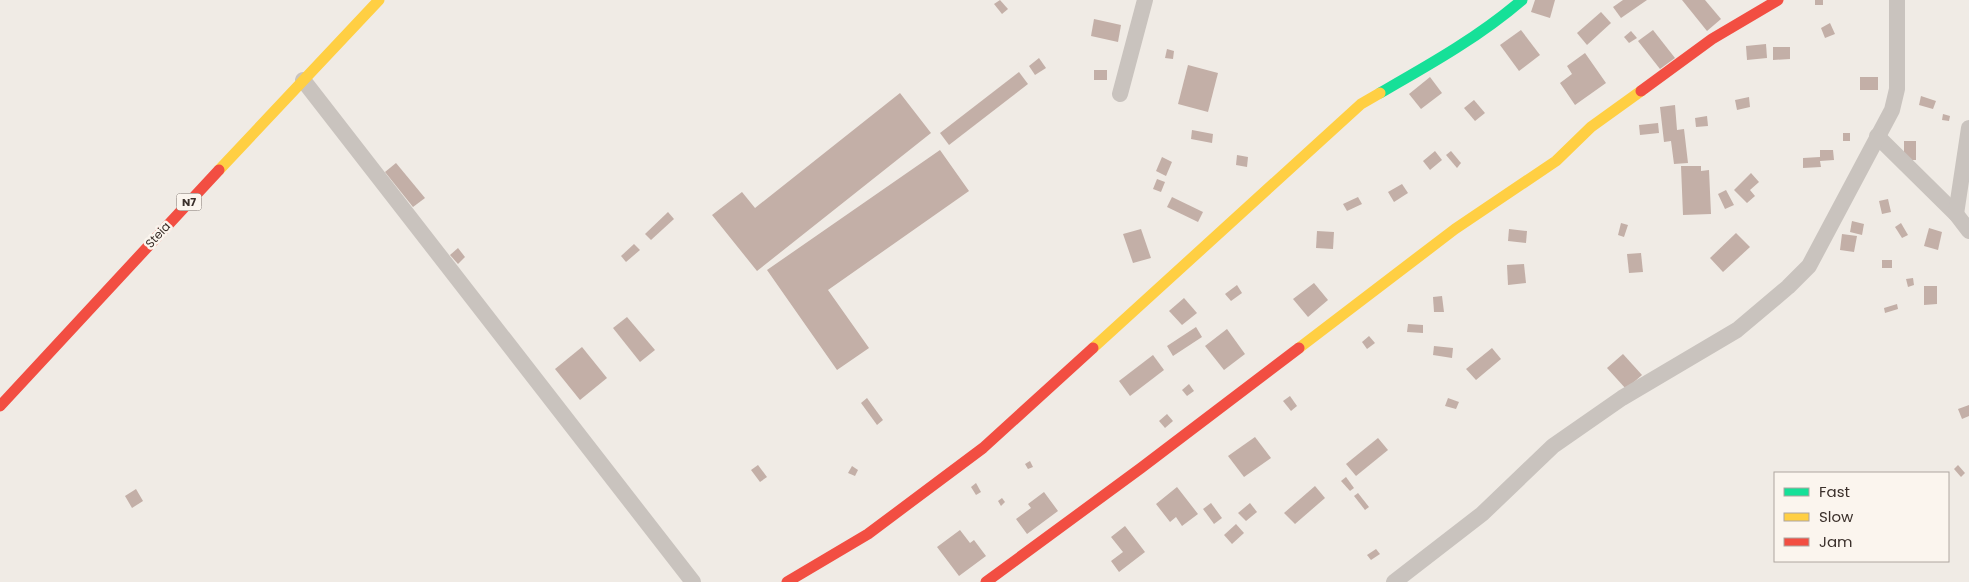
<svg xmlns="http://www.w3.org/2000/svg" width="1969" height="582" viewBox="0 0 1969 582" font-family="Poppins,sans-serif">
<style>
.building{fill:#c3afa7}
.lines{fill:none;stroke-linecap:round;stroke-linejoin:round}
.street{stroke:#c9c3be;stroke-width:16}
.fast{stroke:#16e098;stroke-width:11}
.slow{stroke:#ffcf43;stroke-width:11}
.jam{stroke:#f24e42;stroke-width:11}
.labels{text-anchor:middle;stroke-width:5;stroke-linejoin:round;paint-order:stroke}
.shield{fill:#fbf5ee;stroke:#756b66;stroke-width:1}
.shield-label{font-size:11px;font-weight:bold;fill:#3b302b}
.street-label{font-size:12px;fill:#3b302b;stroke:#fbf5ee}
</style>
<rect width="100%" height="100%" fill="#f0ebe5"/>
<g class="building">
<polygon points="1000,0 1008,9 1002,14 994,4"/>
<polygon points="1535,0 1555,0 1550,18 1531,12"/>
<polygon points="1623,0 1647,0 1621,18 1613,7"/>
<polygon points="1682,0 1705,0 1721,19 1707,31"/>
<rect x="1815" y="0" width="8" height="5"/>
<polygon points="1601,12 1611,23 1587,45 1577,33"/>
<polygon points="1094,19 1121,25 1118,42 1091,36"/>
<polygon points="1830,23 1835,34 1825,38 1821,28"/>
<polygon points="1521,30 1540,55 1519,71 1500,45"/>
<polygon points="1653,30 1675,58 1660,69 1638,41"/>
<polygon points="1631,31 1637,38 1629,43 1624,37"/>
<polygon points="1766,44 1767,58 1747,60 1746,46"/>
<polygon points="1773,47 1790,47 1790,59 1773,60"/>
<polygon points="1167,49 1174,51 1173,59 1165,58"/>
<polygon points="1585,53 1606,83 1575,105 1560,83 1572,74 1567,66"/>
<polygon points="1039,58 1046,68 1035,75 1029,66"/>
<polygon points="1188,65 1218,73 1208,112 1178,104"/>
<rect x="1094" y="70" width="13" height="10"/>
<polygon points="1019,72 1028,84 949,145 940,133"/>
<polygon points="1430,77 1442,93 1421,109 1409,94"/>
<rect x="1860" y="77" width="18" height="13"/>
<polygon points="900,93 931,133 757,271 712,215 742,192 755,208"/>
<polygon points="1921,96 1936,101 1933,109 1919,105"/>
<polygon points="1749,97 1750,107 1737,110 1735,100"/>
<polygon points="1474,100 1485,113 1475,121 1464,108"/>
<polygon points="1675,105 1677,130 1684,129 1688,163 1674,164 1671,141 1664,142 1660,107"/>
<polygon points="1943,114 1950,116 1949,121 1942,120"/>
<polygon points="1707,116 1708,126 1696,127 1695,118"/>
<polygon points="1658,123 1659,133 1640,135 1639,125"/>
<polygon points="1192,130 1213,134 1212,143 1191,139"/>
<rect x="1843" y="133" width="7" height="8"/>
<rect x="1904" y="141" width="12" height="19"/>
<polygon points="940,150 969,191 828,290 869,348 837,370 767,270"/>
<polygon points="1820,150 1833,150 1834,160 1820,161 1821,167 1803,168 1803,158 1820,157"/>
<polygon points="1435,151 1442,160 1430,170 1423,161"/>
<polygon points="1451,151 1461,163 1457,168 1446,155"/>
<polygon points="1237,155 1248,157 1247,167 1236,165"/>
<polygon points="1162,157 1172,162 1166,176 1156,171"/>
<polygon points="396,163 425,198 413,207 385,172"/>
<polygon points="1681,166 1701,166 1701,171 1709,170 1711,214 1683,215"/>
<polygon points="1751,173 1759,182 1750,190 1755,196 1747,203 1734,190"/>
<polygon points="1157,179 1165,182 1161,192 1153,189"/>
<polygon points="1402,184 1408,193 1394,202 1388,192"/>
<polygon points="1726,190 1734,205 1725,209 1718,194"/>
<polygon points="1172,197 1203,212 1198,222 1167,207"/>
<polygon points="1358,197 1362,204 1347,211 1343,204"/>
<polygon points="1888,199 1891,212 1882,214 1879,201"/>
<polygon points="668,212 674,219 651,240 645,234"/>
<polygon points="1852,221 1864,224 1862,235 1850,232"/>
<polygon points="1621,223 1628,225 1624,237 1618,235"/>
<polygon points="1901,223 1908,235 1902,238 1895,227"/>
<polygon points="1929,228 1942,232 1938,250 1924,246"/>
<polygon points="1141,229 1151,258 1133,263 1123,234"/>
<polygon points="1509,229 1527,231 1526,243 1508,241"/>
<polygon points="1317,231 1334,232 1333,249 1316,248"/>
<polygon points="1736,233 1750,247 1723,272 1710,258"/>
<polygon points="1842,234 1857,236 1854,252 1840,250"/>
<polygon points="634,244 640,250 626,262 621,256"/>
<polygon points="458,248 465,257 458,264 450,255"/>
<polygon points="1641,253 1643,272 1629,273 1627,254"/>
<rect x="1882" y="260" width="10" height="8"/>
<polygon points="1524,264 1526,283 1508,285 1507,265"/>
<polygon points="1913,278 1914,285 1908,287 1906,279"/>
<polygon points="1314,283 1328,300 1308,317 1293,299"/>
<polygon points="1237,285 1242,293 1231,301 1225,294"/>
<polygon points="1924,286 1937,286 1937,304 1924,305"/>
<polygon points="1442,296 1444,312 1434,312 1433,297"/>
<polygon points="1184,298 1197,313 1182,325 1169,311"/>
<polygon points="1897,304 1898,309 1885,313 1884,308"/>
<polygon points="627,317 655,350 640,362 613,328"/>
<polygon points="1408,324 1423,325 1423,333 1407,332"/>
<polygon points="1196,327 1202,337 1173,356 1167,346"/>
<polygon points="1227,329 1245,354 1224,370 1205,346"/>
<polygon points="1369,336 1375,343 1367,349 1362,342"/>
<polygon points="1434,346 1453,348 1452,358 1433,355"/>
<polygon points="582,347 607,378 580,400 555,369"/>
<polygon points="1492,348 1501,359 1476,380 1466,369"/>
<polygon points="1623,354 1642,375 1626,389 1607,368"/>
<polygon points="1153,355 1164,370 1130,396 1119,381"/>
<polygon points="1189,384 1194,391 1187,396 1182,390"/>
<polygon points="1290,396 1297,406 1291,411 1283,401"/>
<polygon points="867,398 883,420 877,425 861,403"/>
<polygon points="1448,398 1459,402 1456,409 1445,406"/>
<polygon points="1969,405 1969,416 1962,419 1958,409"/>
<polygon points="1167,414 1173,421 1165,428 1159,421"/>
<polygon points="1255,437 1271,458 1244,477 1228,456"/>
<polygon points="1378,438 1388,450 1356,476 1346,464"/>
<polygon points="1030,461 1033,467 1028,469 1025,464"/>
<polygon points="758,465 767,477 760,482 751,470"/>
<polygon points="1958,465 1965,473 1961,477 1954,469"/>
<polygon points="852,466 858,470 855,476 848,473"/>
<polygon points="1346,477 1354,488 1350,491 1341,481"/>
<polygon points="976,483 981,492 976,495 971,487"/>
<polygon points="1315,486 1325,498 1295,524 1284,513"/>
<polygon points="1177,487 1198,514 1182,526 1176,517 1170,522 1156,504"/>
<polygon points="136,489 143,501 132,508 125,496"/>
<polygon points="1044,492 1058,511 1027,534 1016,519 1031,508 1028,504"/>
<polygon points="1358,493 1369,507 1365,510 1354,496"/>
<polygon points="1002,498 1005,502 1001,506 998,501"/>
<polygon points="1211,503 1222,518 1214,524 1203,509"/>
<polygon points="1250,503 1257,512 1246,521 1238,513"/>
<polygon points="1236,524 1244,533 1232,544 1224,535"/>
<polygon points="1125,526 1145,552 1119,572 1111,561 1123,552 1111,537"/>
<polygon points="960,530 970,543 974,540 986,556 959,576 937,547"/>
<polygon points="1376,549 1380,554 1371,560 1367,555"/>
</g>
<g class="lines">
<g class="street">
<polyline points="303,80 693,582"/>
<polyline points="1120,94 1145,0"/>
<polyline points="1877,136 1956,214 1969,231"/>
<polyline points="1956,214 1969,128"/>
<polyline points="1394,582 1482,514 1553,446 1622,398 1737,330 1788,287 1809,266 1892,110 1897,89 1897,0"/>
</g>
<path class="fast" d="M 1380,93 C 1429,65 1479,37 1522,0"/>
<g class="slow">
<polyline points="219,170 379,0"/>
<polyline points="1093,348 1361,104 1380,93"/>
<polyline points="1299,348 1455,229 1556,161 1591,127 1641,91"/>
</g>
<g class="jam">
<polyline points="1641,91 1712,39 1778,0"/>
<polyline points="0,406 219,170"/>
<polyline points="787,582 868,534 983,448 1093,348"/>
<polyline points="986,582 1141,468 1299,348"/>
</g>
</g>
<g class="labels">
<rect class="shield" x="176.5" y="193.5" width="25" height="17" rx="4"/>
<g class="shield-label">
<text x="189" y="206">N7</text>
</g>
<g class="street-label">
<text transform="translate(158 235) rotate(-47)" y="4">Steia</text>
</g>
</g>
<rect x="1774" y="472" width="175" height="90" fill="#fbf5ee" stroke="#aea6a0"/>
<rect x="1784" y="488" width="25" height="8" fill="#16e098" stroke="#aea6a0"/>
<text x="1819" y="497" font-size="15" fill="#3b302b">Fast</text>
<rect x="1784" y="513" width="25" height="8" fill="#ffcf43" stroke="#aea6a0"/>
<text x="1819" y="522" font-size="15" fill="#3b302b">Slow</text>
<rect x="1784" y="538" width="25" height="8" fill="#f24e42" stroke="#aea6a0"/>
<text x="1819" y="547" font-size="15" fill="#3b302b">Jam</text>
</svg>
